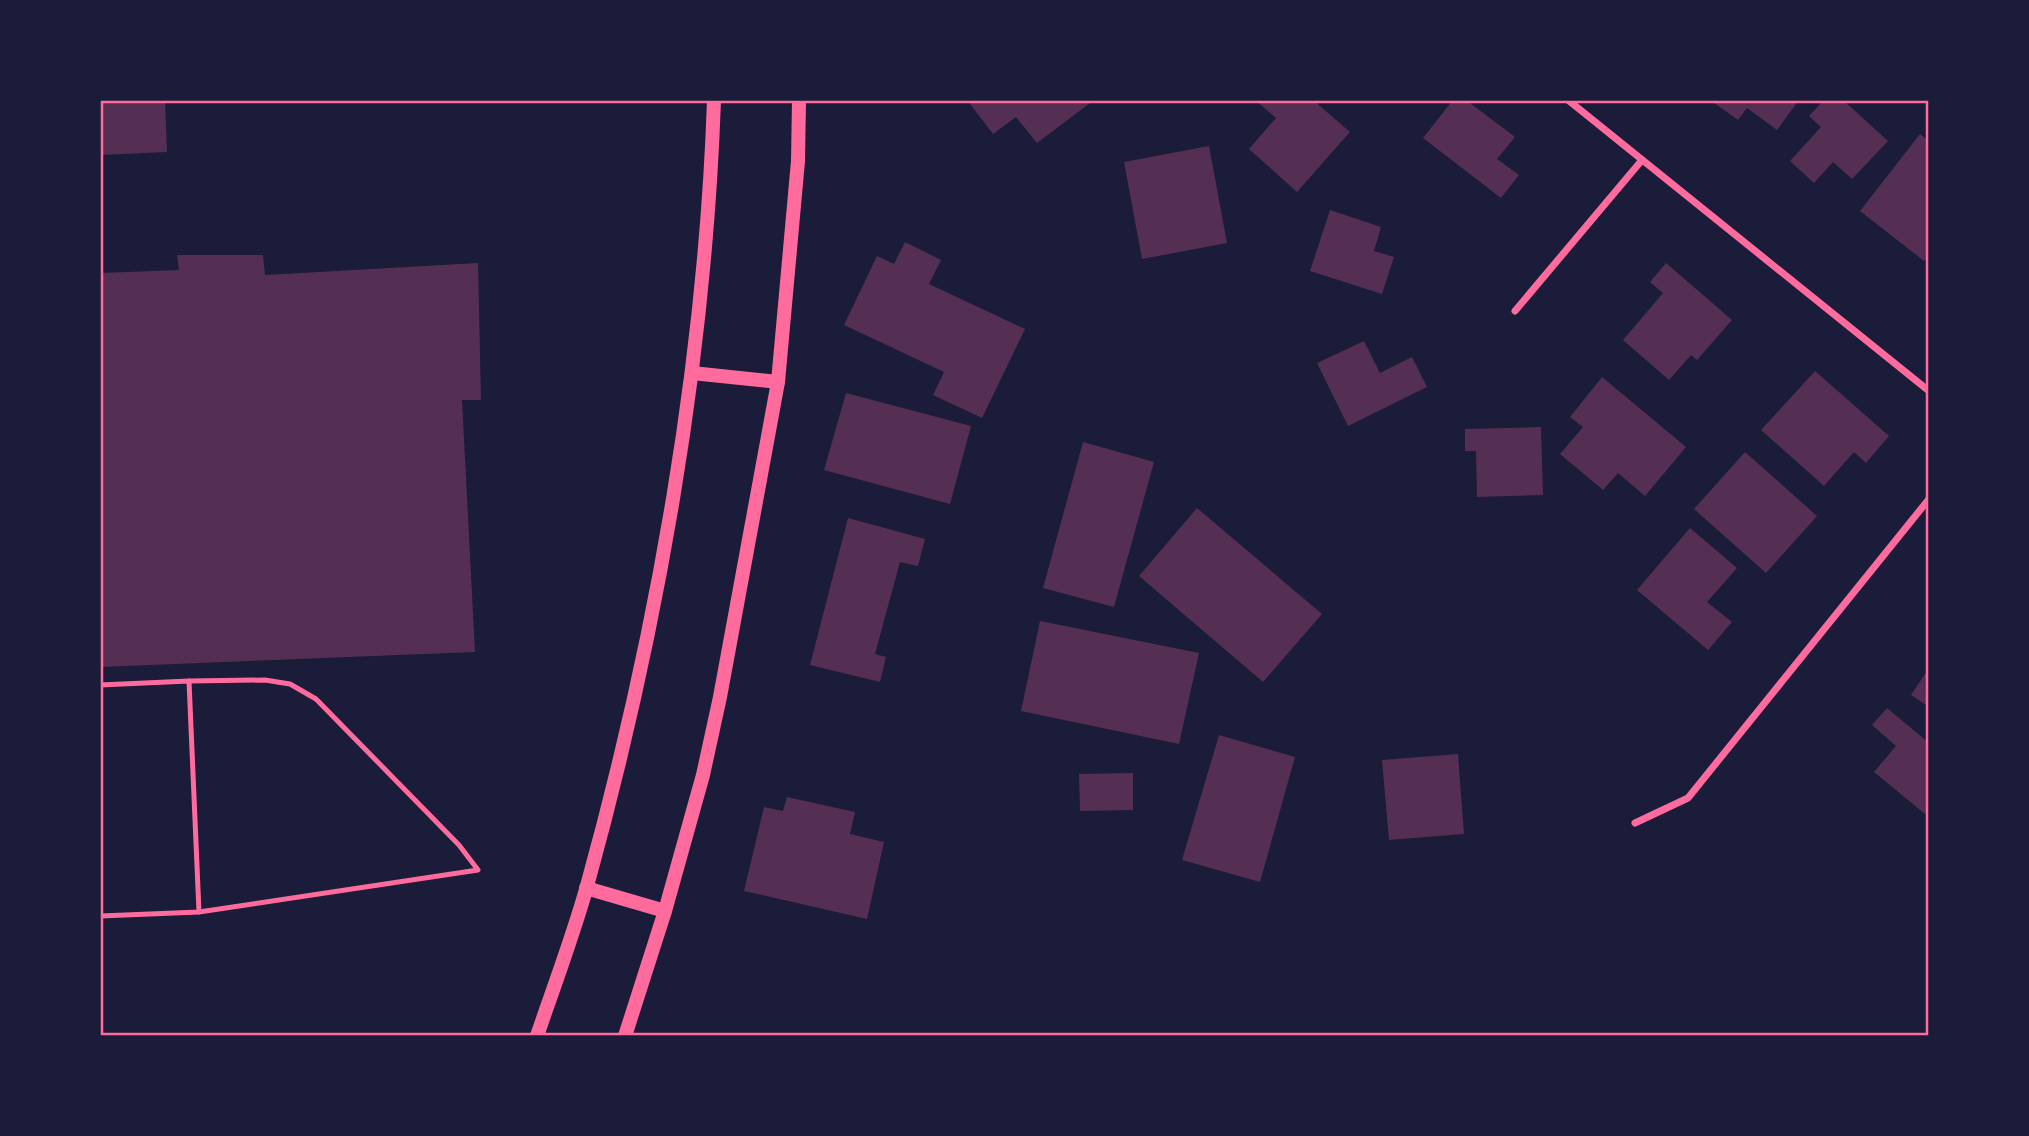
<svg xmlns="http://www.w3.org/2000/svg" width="2029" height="1136" viewBox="0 0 2029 1136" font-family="Commissioner,sans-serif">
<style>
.building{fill:#542f53}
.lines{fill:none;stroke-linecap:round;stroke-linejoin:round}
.service{stroke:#ff6b9d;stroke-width:5}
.minor{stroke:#ff6b9d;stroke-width:7}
.secondary{stroke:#ff6b9d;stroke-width:14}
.neatline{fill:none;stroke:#ff6b9d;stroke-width:2.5}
</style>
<rect width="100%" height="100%" fill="#1b1b3a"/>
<g class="building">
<polygon points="165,100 167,152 100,155 100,102"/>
<polygon points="967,100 1094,100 1037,143 1016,117 993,134"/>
<polygon points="1255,100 1313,100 1350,132 1297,192 1249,149 1276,118"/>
<polygon points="1453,100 1466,100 1515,137 1497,159 1519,175 1501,198 1423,138"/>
<polygon points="1710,100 1799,100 1777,130 1747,108 1738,120"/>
<polygon points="1824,100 1843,100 1888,141 1852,179 1833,162 1814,183 1790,161 1821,127 1809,116"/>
<polygon points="1920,134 1929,141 1929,255 1924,261 1860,211"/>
<polygon points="1209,146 1227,243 1142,259 1124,162"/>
<polygon points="1330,210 1381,227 1374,251 1394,257 1382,294 1310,271"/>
<polygon points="905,242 941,260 929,284 1025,329 982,418 933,395 944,372 844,325 877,256 894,264"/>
<polygon points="177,255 263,255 265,275 478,263 481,400 462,400 475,652 100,667 100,273 179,270"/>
<polygon points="1666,263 1732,320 1697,360 1691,355 1669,380 1623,340 1663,293 1650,282"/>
<polygon points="1364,341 1380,373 1412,357 1427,387 1348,426 1317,363"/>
<polygon points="1815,371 1889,436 1866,463 1854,452 1824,486 1761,430"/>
<polygon points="1602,377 1686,447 1645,496 1618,473 1603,490 1560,454 1583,427 1570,417"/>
<polygon points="846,393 971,426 950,504 824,470"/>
<polygon points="1541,427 1543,495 1477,497 1476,451 1465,451 1465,429"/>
<polygon points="1083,442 1154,462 1114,607 1043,588"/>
<polygon points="1745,452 1817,516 1766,573 1694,509"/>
<polygon points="1197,508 1322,614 1263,682 1139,576"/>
<polygon points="848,518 925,539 918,566 900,562 875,654 886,657 880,682 810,665"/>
<polygon points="1690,528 1737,568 1707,602 1732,622 1708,650 1637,590"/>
<polygon points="1040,621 1199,653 1179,744 1021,711"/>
<polygon points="1929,668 1929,707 1911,695"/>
<polygon points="1887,708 1929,743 1929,809 1925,814 1874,772 1896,746 1872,725"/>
<polygon points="1219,735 1295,757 1260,882 1182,860"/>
<polygon points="1458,754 1464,834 1389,840 1382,760"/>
<polygon points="1133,773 1133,810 1080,811 1079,774"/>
<polygon points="787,797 855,812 850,834 884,842 867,919 744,891 764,807 783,811"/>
</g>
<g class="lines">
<g class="service">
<polyline points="189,681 265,680 290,684 316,699 459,845 478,870 199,912"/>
<polyline points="100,685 189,681 199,912 100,916"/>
</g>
<g class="minor">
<polyline points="1568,100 1929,391"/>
<polyline points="1515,311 1642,160"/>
<polyline points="1635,823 1688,798 1929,499"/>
</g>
<g class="secondary">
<polyline points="692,373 778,382"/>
<polyline points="586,888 665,911"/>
<path d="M 537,1036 C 554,986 573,936 587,886 C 657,633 705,362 714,100"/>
<polyline points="625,1036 665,911 703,775 720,697 778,382 798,161 799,100"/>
</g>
</g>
<rect width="2029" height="1136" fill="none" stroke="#1b1b3a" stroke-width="203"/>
<rect x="102" y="102" width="1825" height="932" class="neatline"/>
</svg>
